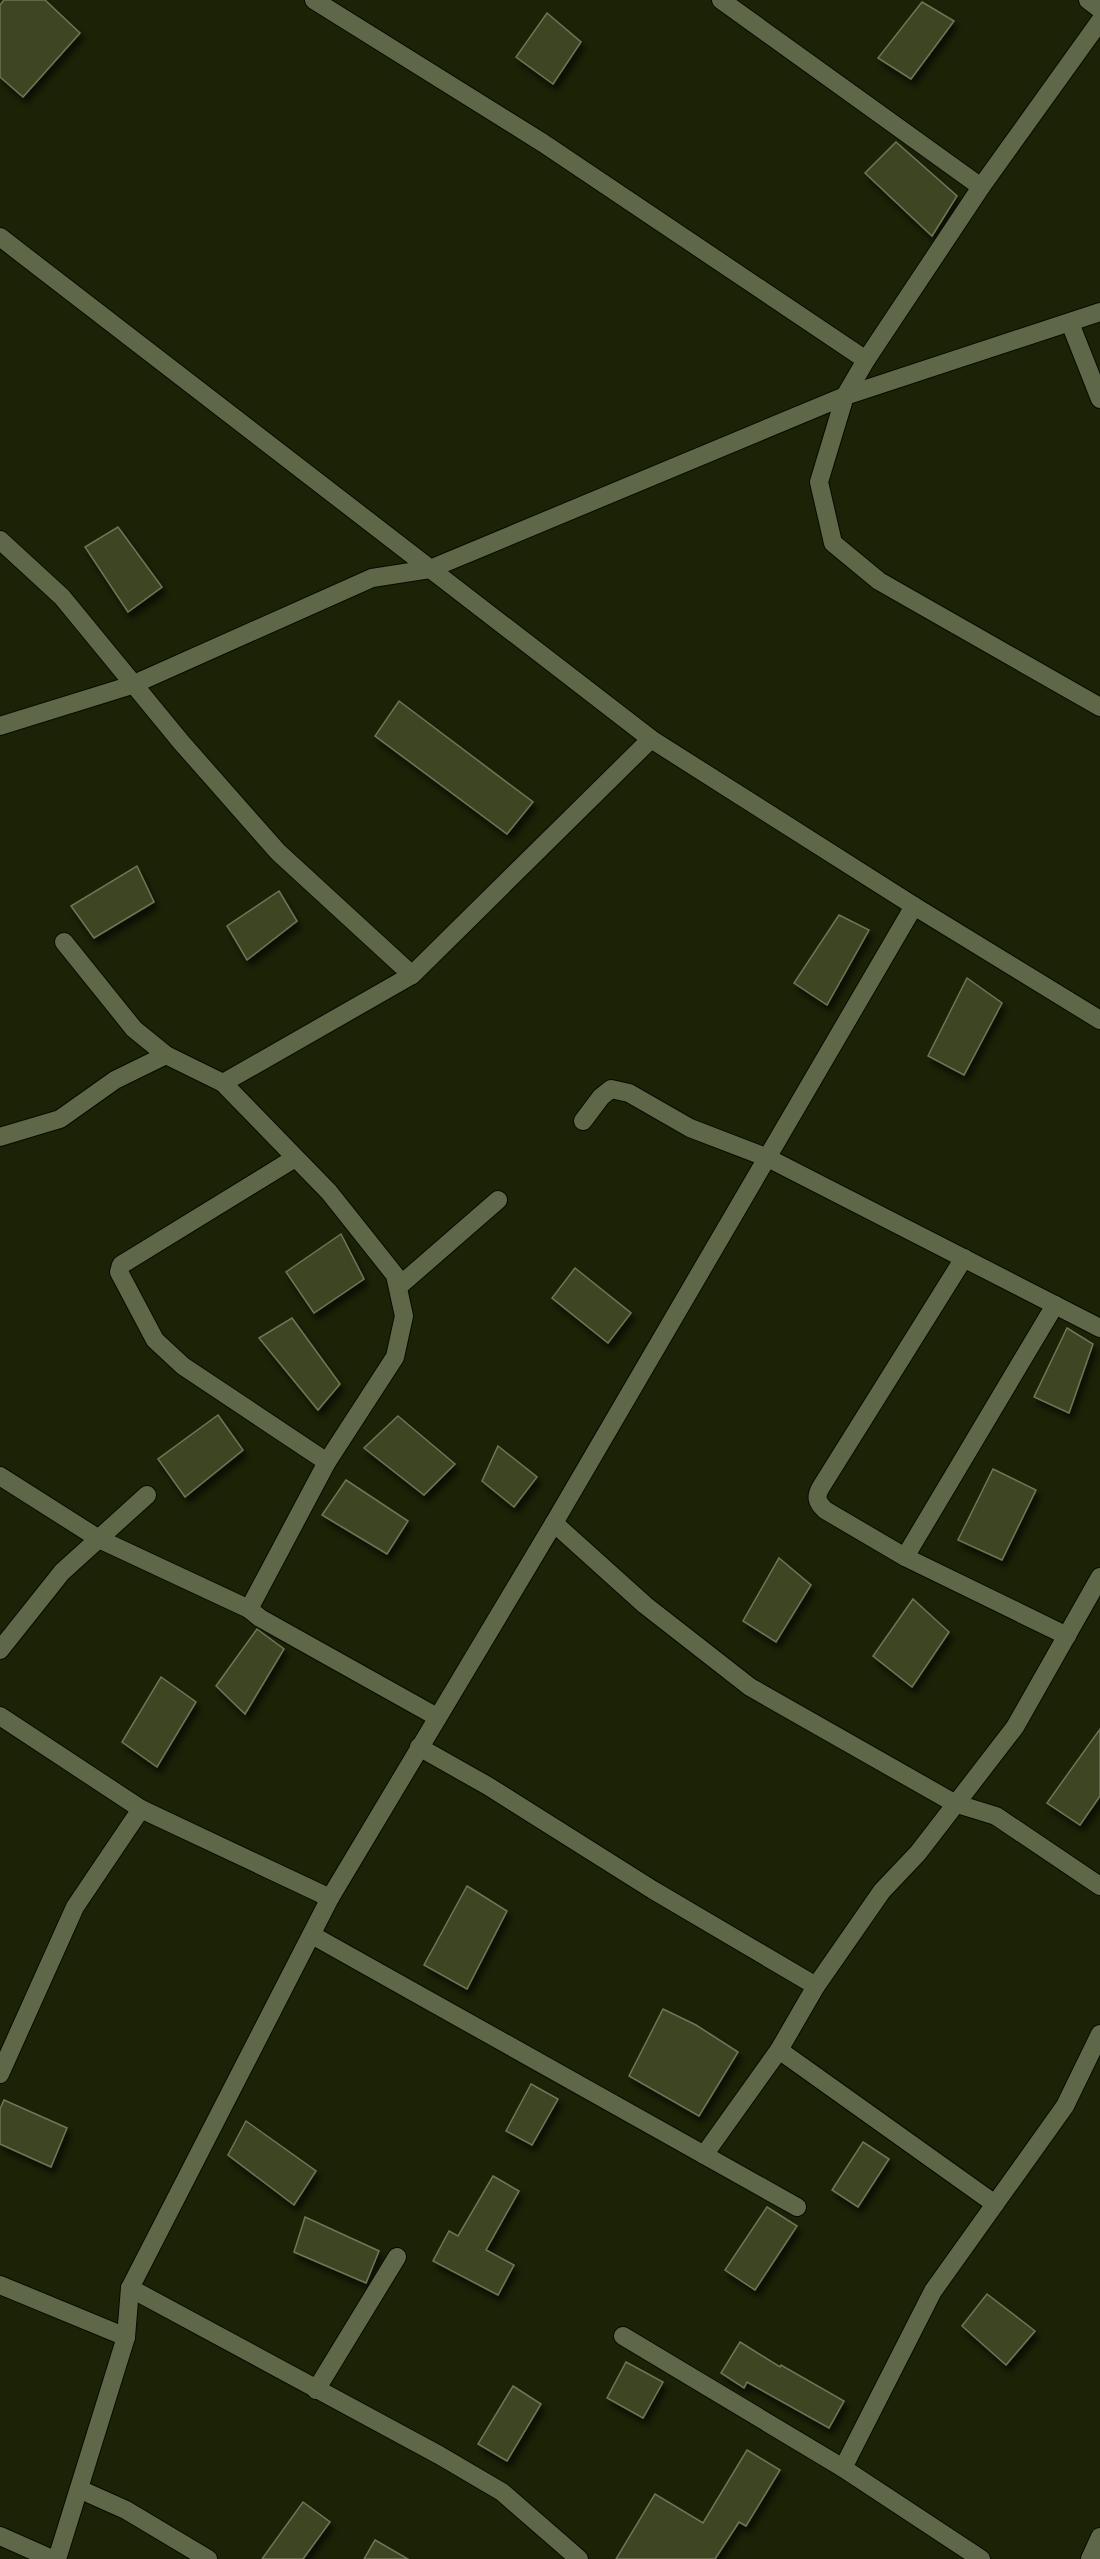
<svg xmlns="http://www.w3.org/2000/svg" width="1100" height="2559" viewBox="0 0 1100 2559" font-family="Jost,sans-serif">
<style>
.building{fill:#3d4524;stroke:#6d7657;stroke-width:1.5;filter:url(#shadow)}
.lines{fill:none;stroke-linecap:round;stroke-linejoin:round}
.minor-casing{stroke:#070b00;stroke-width:20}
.minor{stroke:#5f6749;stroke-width:18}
</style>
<defs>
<filter id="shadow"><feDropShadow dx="3.5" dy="6" stdDeviation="3" flood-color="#0009"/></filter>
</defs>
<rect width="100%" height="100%" fill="#1c2206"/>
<g class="building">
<polygon points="4,0 45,0 80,33 23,97 0,77 0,5"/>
<polygon points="922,2 954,21 911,79 878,58"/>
<polygon points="547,13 581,42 553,84 516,57"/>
<polygon points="896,142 957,196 932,236 865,173"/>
<polygon points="118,527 162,587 128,612 85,547"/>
<polygon points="399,701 533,802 507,834 375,736"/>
<polygon points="137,866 154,902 94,938 71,906"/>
<polygon points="279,891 297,921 247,960 227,926"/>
<polygon points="839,915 869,930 827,1005 794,983"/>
<polygon points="967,978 1002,1003 964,1075 928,1056"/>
<polygon points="341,1234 364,1279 314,1313 286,1272"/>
<polygon points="575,1268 631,1313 608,1343 552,1298"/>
<polygon points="292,1318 340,1384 318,1410 259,1338"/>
<polygon points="1067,1328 1093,1344 1069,1413 1034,1397"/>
<polygon points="218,1415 243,1450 185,1497 158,1459"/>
<polygon points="398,1416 455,1464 424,1495 364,1448"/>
<polygon points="498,1446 537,1477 514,1507 482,1481"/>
<polygon points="993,1469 1036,1490 1002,1560 958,1540"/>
<polygon points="346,1480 408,1521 387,1554 322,1515"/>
<polygon points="779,1558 811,1585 776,1642 743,1621"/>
<polygon points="913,1599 949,1632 912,1687 873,1656"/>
<polygon points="257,1629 284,1649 245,1714 216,1686"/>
<polygon points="161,1677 196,1702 157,1767 122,1742"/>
<polygon points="1100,1729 1100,1796 1080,1825 1047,1803"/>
<polygon points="467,1886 507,1911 467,1989 424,1965"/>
<polygon points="663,2009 696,2025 738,2052 699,2116 629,2076"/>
<polygon points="531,2084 558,2099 532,2145 506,2131"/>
<polygon points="4,2100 67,2128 51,2167 0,2144 0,2109"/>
<polygon points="246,2121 316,2171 294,2205 228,2155"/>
<polygon points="863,2142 889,2159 858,2207 832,2190"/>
<polygon points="493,2176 519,2191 486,2250 514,2265 498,2295 433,2261 449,2231 458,2236"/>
<polygon points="767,2207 797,2226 755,2290 725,2270"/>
<polygon points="305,2217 379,2251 366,2283 294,2252"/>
<polygon points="987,2294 1035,2331 1006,2365 962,2326"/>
<polygon points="740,2342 780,2367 781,2365 844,2401 829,2428 747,2382 744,2388 721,2373"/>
<polygon points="626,2362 663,2382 643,2418 607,2398"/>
<polygon points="513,2386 541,2404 507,2461 478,2444"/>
<polygon points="747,2450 780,2470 746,2526 739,2522 715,2559 616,2559 655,2494 703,2523"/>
<polygon points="303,2502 330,2522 303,2559 262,2559"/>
<polygon points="375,2540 408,2559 364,2559"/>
</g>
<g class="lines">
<g class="minor-casing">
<g id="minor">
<polyline points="314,0 543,143 866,360"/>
<polyline points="721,0 981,187"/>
<polyline points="1088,0 1100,9"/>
<polyline points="1100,21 981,187 866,360 845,396 819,482 833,543 879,581 1100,707"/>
<polyline points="0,237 651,739 914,906 1100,1020"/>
<polyline points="1070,323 1100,399"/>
<polyline points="0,540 62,597 181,742 278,852 412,975 651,739"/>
<polyline points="0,726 132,685 372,578 430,569 845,396 1100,312"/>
<polyline points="64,942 134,1029 166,1055 223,1083 329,1192 395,1275 404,1316 395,1357 327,1462"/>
<polyline points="223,1083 412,975"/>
<polyline points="583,1121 601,1097 611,1089 629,1093 690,1128 768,1158 1100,1328"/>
<polyline points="0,1137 60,1119 115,1080 166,1055"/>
<path d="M 964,1258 L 821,1487 C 815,1497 817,1502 825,1510 L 905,1557 L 1067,1636"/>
<polyline points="398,1287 498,1200"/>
<polyline points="0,1476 99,1539 249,1609 260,1618 437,1717"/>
<polyline points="554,1523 645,1605 750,1687 954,1803 996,1816 1100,1886"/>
<polyline points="905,1557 1055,1305"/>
<polyline points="249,1609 327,1462 183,1366 155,1340 119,1272 121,1265 295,1158"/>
<polyline points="0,1650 62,1572 147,1495"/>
<polyline points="0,1716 141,1809 330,1898"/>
<polyline points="419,1747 488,1786 653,1890 816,1986"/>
<polyline points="312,1935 797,2207"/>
<polyline points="779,2050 995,2204"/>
<polyline points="0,2074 75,1907 141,1809"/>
<polyline points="704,2155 779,2050 816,1986 882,1891 918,1853 1015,1727 1100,1577"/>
<polyline points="0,2285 126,2337"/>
<polyline points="130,2288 439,2455 502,2492 579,2559"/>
<polyline points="623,2336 843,2468 981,2559"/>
<polyline points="316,2390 397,2257"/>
<polyline points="843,2468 933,2291 1065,2106 1100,2034"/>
<polyline points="79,2489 126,2510 208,2559"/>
<polyline points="0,2536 52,2559"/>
<polyline points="57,2559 126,2337 130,2288 330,1898 554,1523 914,906"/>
<polyline points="1090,2559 1100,2537"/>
</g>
</g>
<use href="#minor" class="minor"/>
</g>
</svg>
